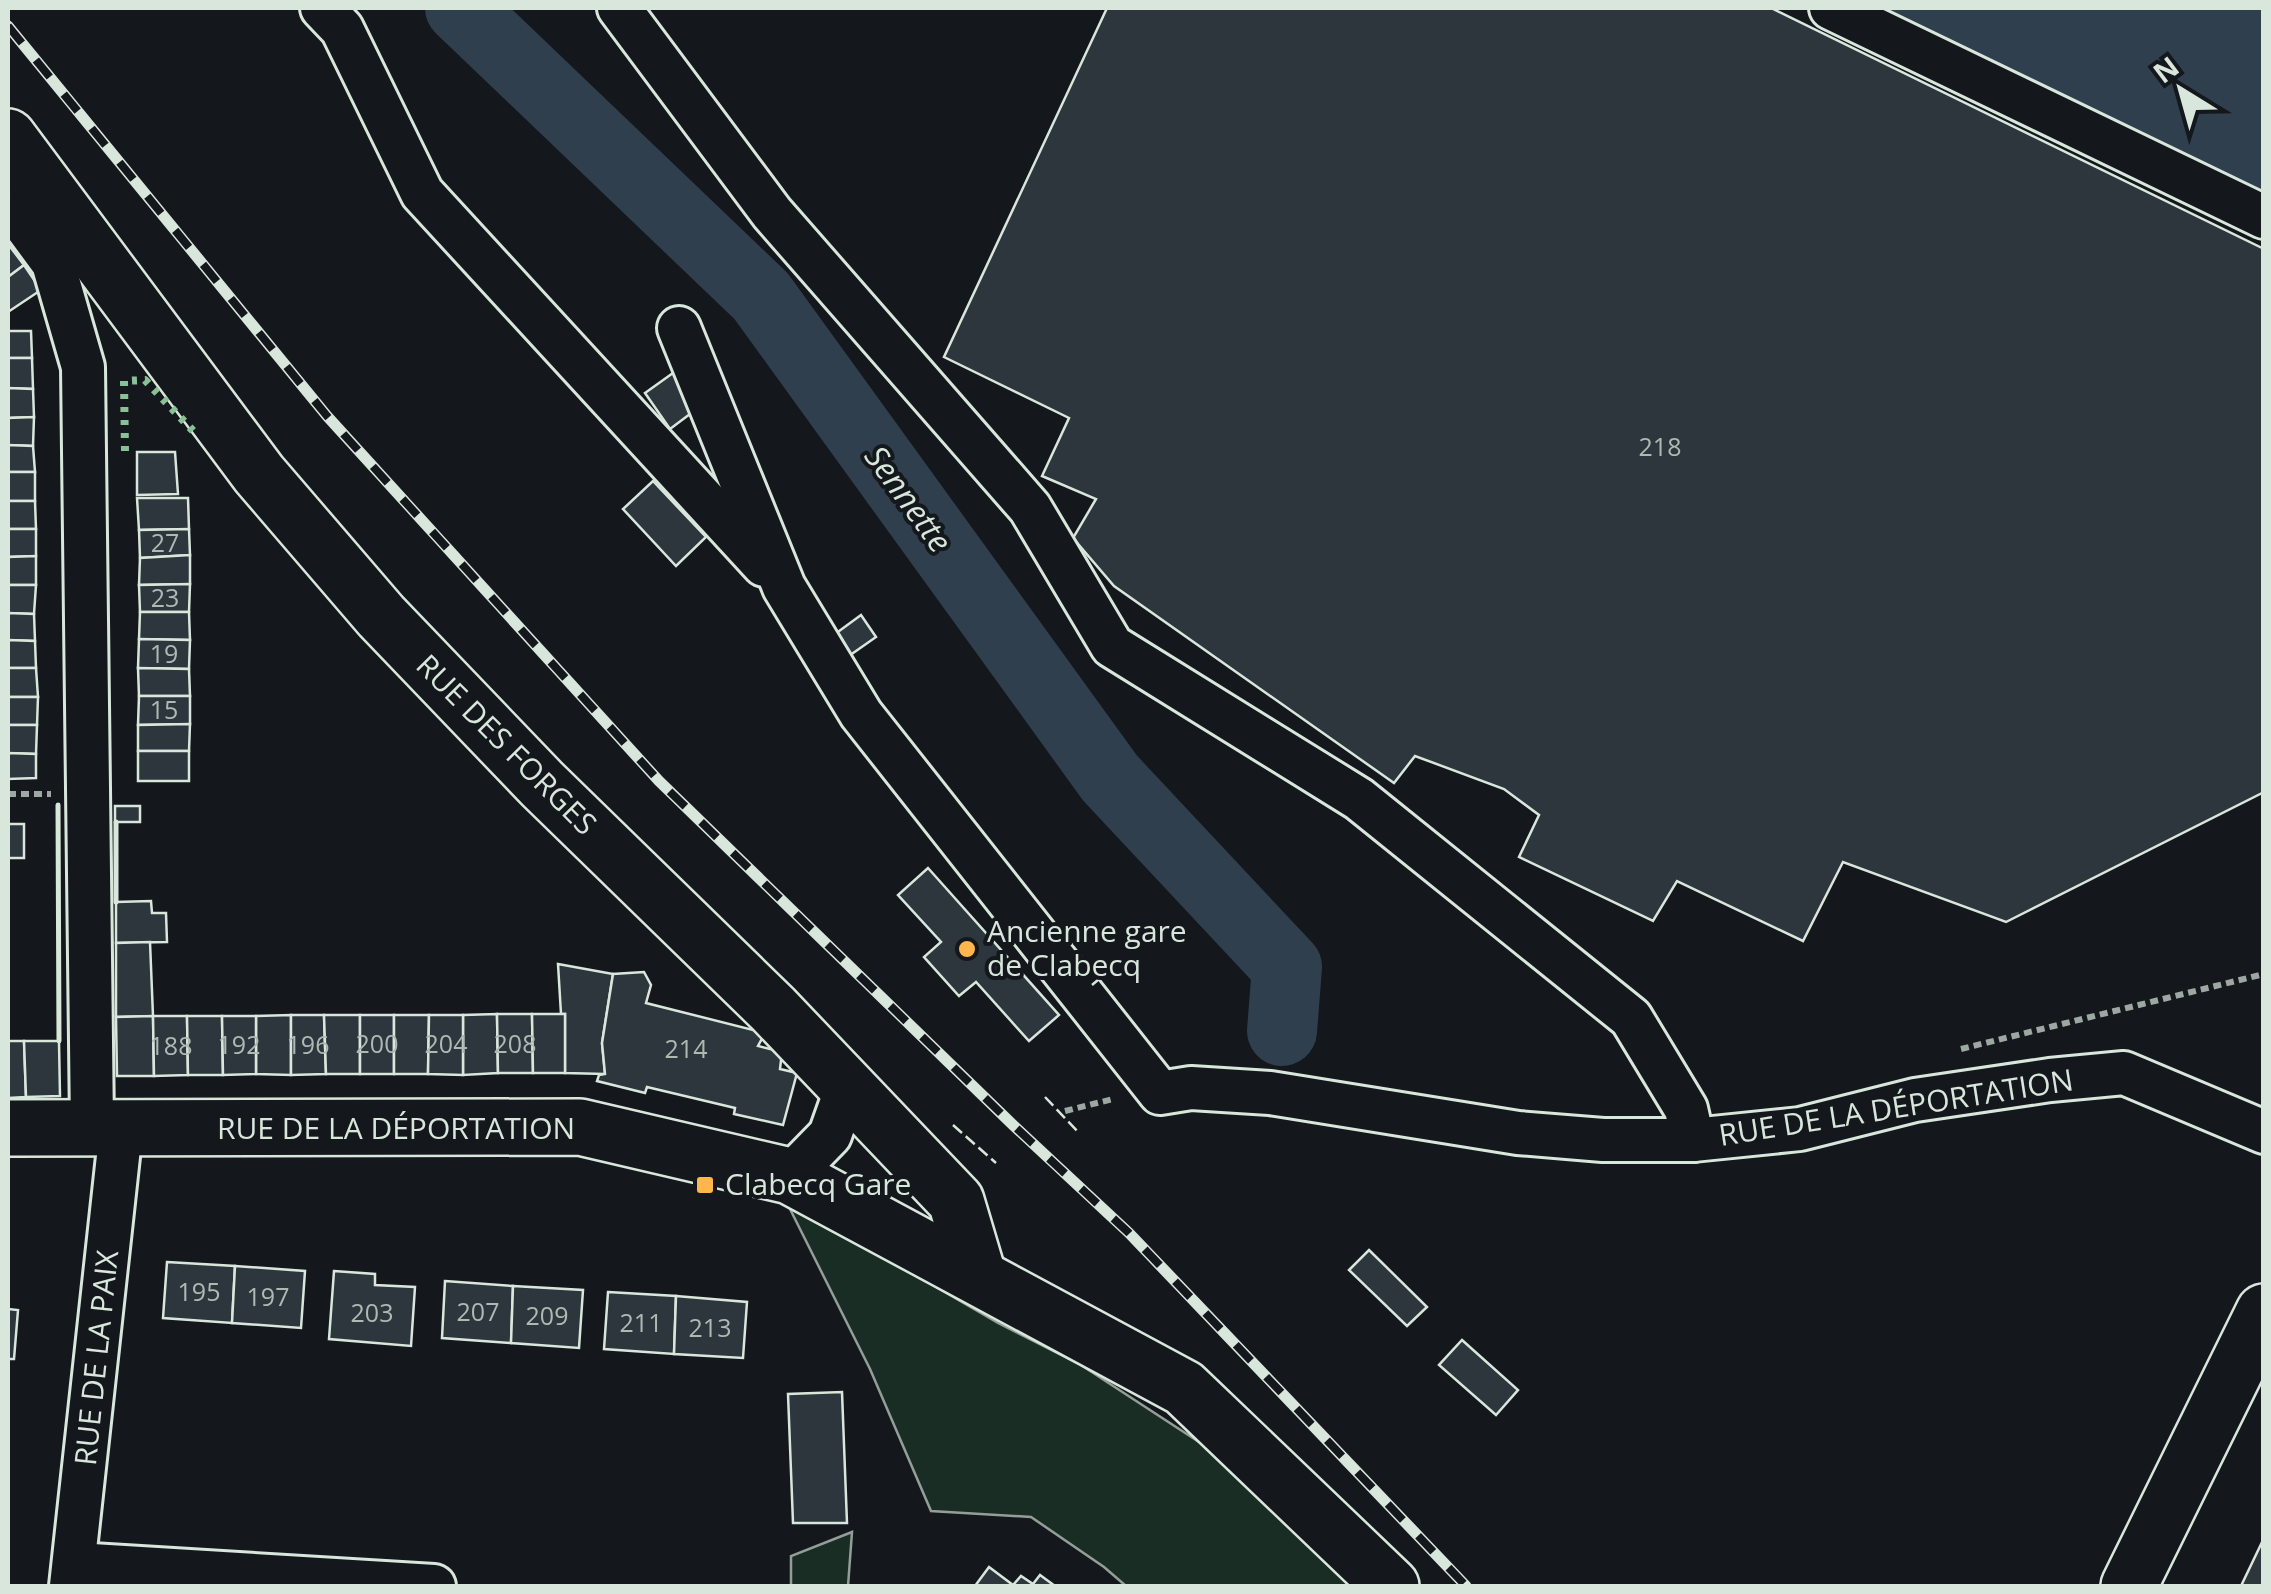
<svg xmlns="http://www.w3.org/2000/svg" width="2271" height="1594" viewBox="0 0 2271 1594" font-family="'Open Sans',sans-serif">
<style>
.green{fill:#1a2d24;stroke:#939e99;stroke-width:2.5}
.water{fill:#2f3f4d;stroke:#939e99;stroke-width:2.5}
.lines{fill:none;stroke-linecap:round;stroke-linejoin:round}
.river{stroke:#2f3f4d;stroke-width:70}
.building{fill:#2c363c;stroke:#d8e6dc;stroke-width:2.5}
.minor-casing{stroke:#d8e6dc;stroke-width:48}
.major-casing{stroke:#d8e6dc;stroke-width:60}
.path{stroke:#9da8a2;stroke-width:6;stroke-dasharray:8 5;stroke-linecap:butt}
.minor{stroke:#14181c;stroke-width:42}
.major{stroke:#14181c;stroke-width:55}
.rail-casing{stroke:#d8e6dc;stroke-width:11}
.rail{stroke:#14181c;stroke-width:8;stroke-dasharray:22;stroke-linecap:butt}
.hedge{stroke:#8ac095;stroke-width:8;stroke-dasharray:5 8;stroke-linecap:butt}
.fence{stroke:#d8e6dc;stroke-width:2.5;stroke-dasharray:12 5;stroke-linecap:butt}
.wall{stroke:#d8e6dc;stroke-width:5}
.poi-dot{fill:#ffb74d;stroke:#14181c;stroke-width:4}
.labels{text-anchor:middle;stroke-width:8;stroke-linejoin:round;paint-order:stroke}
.number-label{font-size:25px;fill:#adbab4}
.street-label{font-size:30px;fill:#d8e6dc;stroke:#14181c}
.poi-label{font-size:30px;fill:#d8e6dc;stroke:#14181c;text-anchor:start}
.water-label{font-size:32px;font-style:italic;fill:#d8e6dc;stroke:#14181c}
</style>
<rect width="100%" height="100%" fill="#14181c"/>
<g class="green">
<polygon points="785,1199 998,1323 1081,1365 1222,1457 1355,1586 1126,1586 1104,1567 1031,1517 931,1511 870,1369"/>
<polygon points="852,1532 848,1586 791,1586 791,1556"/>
</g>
<polygon class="water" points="1861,8 2263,8 2263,195"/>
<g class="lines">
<polyline class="river" points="460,8 761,296 1110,778 1287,967 1282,1031"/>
</g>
<g class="building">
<polygon points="1107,8 1771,8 2264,249 2264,792 2006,922 1843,862 1803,941 1677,881 1653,921 1519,857 1539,815 1504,789 1415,756 1394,783 1114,586 1073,538 1096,499 1042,476 1069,418 944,357"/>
<polygon points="8,244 24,265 8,277"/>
<polygon points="24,265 41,290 8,312 8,277"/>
<polygon points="8,331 31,331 32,358 8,358"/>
<polygon points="8,358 32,358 33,389 8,388"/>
<polygon points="673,373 698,408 670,429 645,393"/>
<polygon points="8,388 33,389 34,417 8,418"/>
<polygon points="34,417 33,446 8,445 8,418"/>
<polygon points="8,445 33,446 35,472 8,472"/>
<polygon points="137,452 175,452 178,494 137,495"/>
<rect x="8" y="472" width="27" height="29"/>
<polygon points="653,481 706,537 676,566 623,509"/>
<polygon points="137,498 188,498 189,529 139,530"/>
<polygon points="8,501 35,501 36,529 8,529"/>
<polygon points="8,529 36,529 36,556 8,557"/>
<polygon points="189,529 190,555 140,558 139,530"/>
<polygon points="190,555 190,584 139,585 140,558"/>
<polygon points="36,556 36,585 8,585 8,557"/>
<polygon points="190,584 189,612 140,612 139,585"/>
<polygon points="8,585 36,585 34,614 8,613"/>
<polygon points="140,612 189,612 190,640 139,639"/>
<polygon points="8,613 34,614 35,641 8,640"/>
<polygon points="861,615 876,637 846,658 831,637"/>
<polygon points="139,639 190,640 189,669 138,668"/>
<polygon points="8,640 35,641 36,668 8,668"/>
<polygon points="8,668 36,668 38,697 8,697"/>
<polygon points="138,668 189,669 190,696 139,696"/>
<polygon points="139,696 190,696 190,724 138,725"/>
<polygon points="8,697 38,697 37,725 8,725"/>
<polygon points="190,724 189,751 138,751 138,725"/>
<polygon points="8,725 37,725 36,754 8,753"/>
<rect x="138" y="751" width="51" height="30"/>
<polygon points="8,753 36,754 36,778 8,779"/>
<rect x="115" y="806" width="25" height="16"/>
<rect x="8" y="824" width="16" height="34"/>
<polygon points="928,868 1059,1015 1029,1041 976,982 959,996 924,957 941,942 898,895"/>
<polygon points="151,901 152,913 166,913 167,942 116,943 116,902"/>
<polygon points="150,942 153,1016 116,1017 116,943"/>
<polygon points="558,964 613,974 602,1043 605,1074 565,1073 565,1014 561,1014"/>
<polygon points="644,972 651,985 646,1003 765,1033 758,1046 782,1052 780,1069 797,1073 783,1125 734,1114 735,1108 647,1087 645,1093 597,1081 599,1075 605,1074 602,1043 613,974"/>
<polygon points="497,1014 498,1073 463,1075 463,1015"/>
<polygon points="497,1014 532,1014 533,1073 498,1073"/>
<polygon points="532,1014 565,1014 565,1073 533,1073"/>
<polygon points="291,1015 291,1075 256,1074 256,1016"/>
<polygon points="291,1015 324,1015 326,1074 291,1075"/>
<polygon points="324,1015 360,1015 360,1074 326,1074"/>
<rect x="360" y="1015" width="34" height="59"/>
<polygon points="394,1015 429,1015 428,1074 394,1074"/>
<polygon points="429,1015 463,1015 463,1075 428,1074"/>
<polygon points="153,1016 154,1076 117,1076 116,1017"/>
<polygon points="153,1016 187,1016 188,1075 154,1076"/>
<polygon points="187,1016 222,1016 223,1075 188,1075"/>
<polygon points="222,1016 256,1016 256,1074 223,1075"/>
<polygon points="8,1041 24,1041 26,1097 8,1098"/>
<polygon points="24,1041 59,1041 60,1096 26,1097"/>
<polygon points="1369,1250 1427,1307 1407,1326 1349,1270"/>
<polygon points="167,1262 235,1266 232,1323 163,1318"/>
<polygon points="235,1266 305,1271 301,1328 232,1323"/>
<polygon points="334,1271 375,1274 375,1285 415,1287 411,1346 329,1339"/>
<polygon points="445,1281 513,1286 511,1343 442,1338"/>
<polygon points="513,1286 583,1290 579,1348 511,1343"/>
<polygon points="608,1292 676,1296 674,1354 604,1349"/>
<polygon points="676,1296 747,1302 743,1358 674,1354"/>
<polygon points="8,1309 18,1310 14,1359 8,1359"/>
<polygon points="1462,1340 1518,1390 1496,1415 1439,1365"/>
<polygon points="842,1392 847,1523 793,1523 788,1394"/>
<polygon points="2264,1538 2264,1586 2241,1586"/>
<polygon points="989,1567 1013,1585 1021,1576 1033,1584 1040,1575 1055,1586 975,1586"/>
</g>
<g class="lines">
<g class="minor-casing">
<g id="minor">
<polyline points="322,8 342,29 422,193 764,565"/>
<polyline points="619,8 772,213 1030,508 1112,646 1359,799 1631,1018 1686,1109 1693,1140"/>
<polyline points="1831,8 2264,217"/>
<polyline points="8,202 53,263 83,367 92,1126"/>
<polyline points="679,328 784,587 861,714 1160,1093 1191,1088 1270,1093 1518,1133 1603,1140 1693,1140 1800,1129 1915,1100 2050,1080 2124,1073 2264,1132"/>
<polyline points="790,1176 830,1135 847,1087"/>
<polyline points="75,1564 434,1586"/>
<polyline points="71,1586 121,1129"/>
</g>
</g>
<g class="major-casing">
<g id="major">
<polyline points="8,137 259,474 381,616 542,784 773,1009 956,1201 978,1275"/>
<polyline points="8,1128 580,1127 790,1176 1184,1388 1391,1586"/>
<polyline points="2129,1586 2264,1312"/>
</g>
</g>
<g class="path">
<polyline points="8,794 51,794"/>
<polyline points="1961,1049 2264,974"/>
<polyline points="1065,1111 1113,1099"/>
</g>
<use href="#minor" class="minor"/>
<use href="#major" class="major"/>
<g class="rail-casing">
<polyline id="rail" points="8,26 327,416 659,781 1013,1125 1129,1233 1466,1586"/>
</g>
<use href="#rail" class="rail"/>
<polyline class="hedge" points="125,451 124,381 145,380 196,434"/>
<g class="fence">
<polyline points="1092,985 1116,965"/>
<polyline points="1045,1097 1079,1133"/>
<polyline points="953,1125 996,1163"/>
</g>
<g class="wall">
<polyline points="58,805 59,1041"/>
<polyline points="116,902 116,822"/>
</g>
</g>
<g class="poi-dot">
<circle cx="967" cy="949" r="10"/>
<rect x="695" y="1175" width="20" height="20" rx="5"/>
</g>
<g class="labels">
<g class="number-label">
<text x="1660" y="456">218</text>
<text x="165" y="552">27</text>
<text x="165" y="607">23</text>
<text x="164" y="663">19</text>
<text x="164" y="719">15</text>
<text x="377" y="1053">200</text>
<text x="446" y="1053">204</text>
<text x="515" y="1053">208</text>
<text x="239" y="1054">192</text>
<text x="308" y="1054">196</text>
<text x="171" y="1055">188</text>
<text x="686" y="1058">214</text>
<text x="199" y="1301">195</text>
<text x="268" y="1306">197</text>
<text x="478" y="1321">207</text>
<text x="372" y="1322">203</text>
<text x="547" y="1325">209</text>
<text x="641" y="1332">211</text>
<text x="710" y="1337">213</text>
</g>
<g class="street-label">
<text transform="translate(506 745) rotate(45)" y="10">RUE DES FORGES</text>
<text transform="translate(1896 1108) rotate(-9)" y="10">RUE DE LA DÉPORTATION</text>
<text x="396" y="1139">RUE DE LA DÉPORTATION</text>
<text transform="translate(97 1358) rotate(-84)" y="10">RUE DE LA PAIX</text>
</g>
<g class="poi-label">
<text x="987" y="942">Ancienne gare<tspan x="987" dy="34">de Clabecq</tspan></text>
<text x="725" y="1195">Clabecq Gare</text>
</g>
<g class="water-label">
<text transform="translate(908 499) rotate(54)" y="11">Sennette</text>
</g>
</g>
<rect width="2271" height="1594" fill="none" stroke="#d8e6dc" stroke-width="20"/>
<g transform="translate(2181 90) rotate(323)" stroke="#14181c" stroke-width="8" paint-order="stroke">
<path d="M0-8L18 38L0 25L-18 38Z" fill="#d8e6dc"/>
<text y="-15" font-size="28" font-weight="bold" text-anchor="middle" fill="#d8e6dc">N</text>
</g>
</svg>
